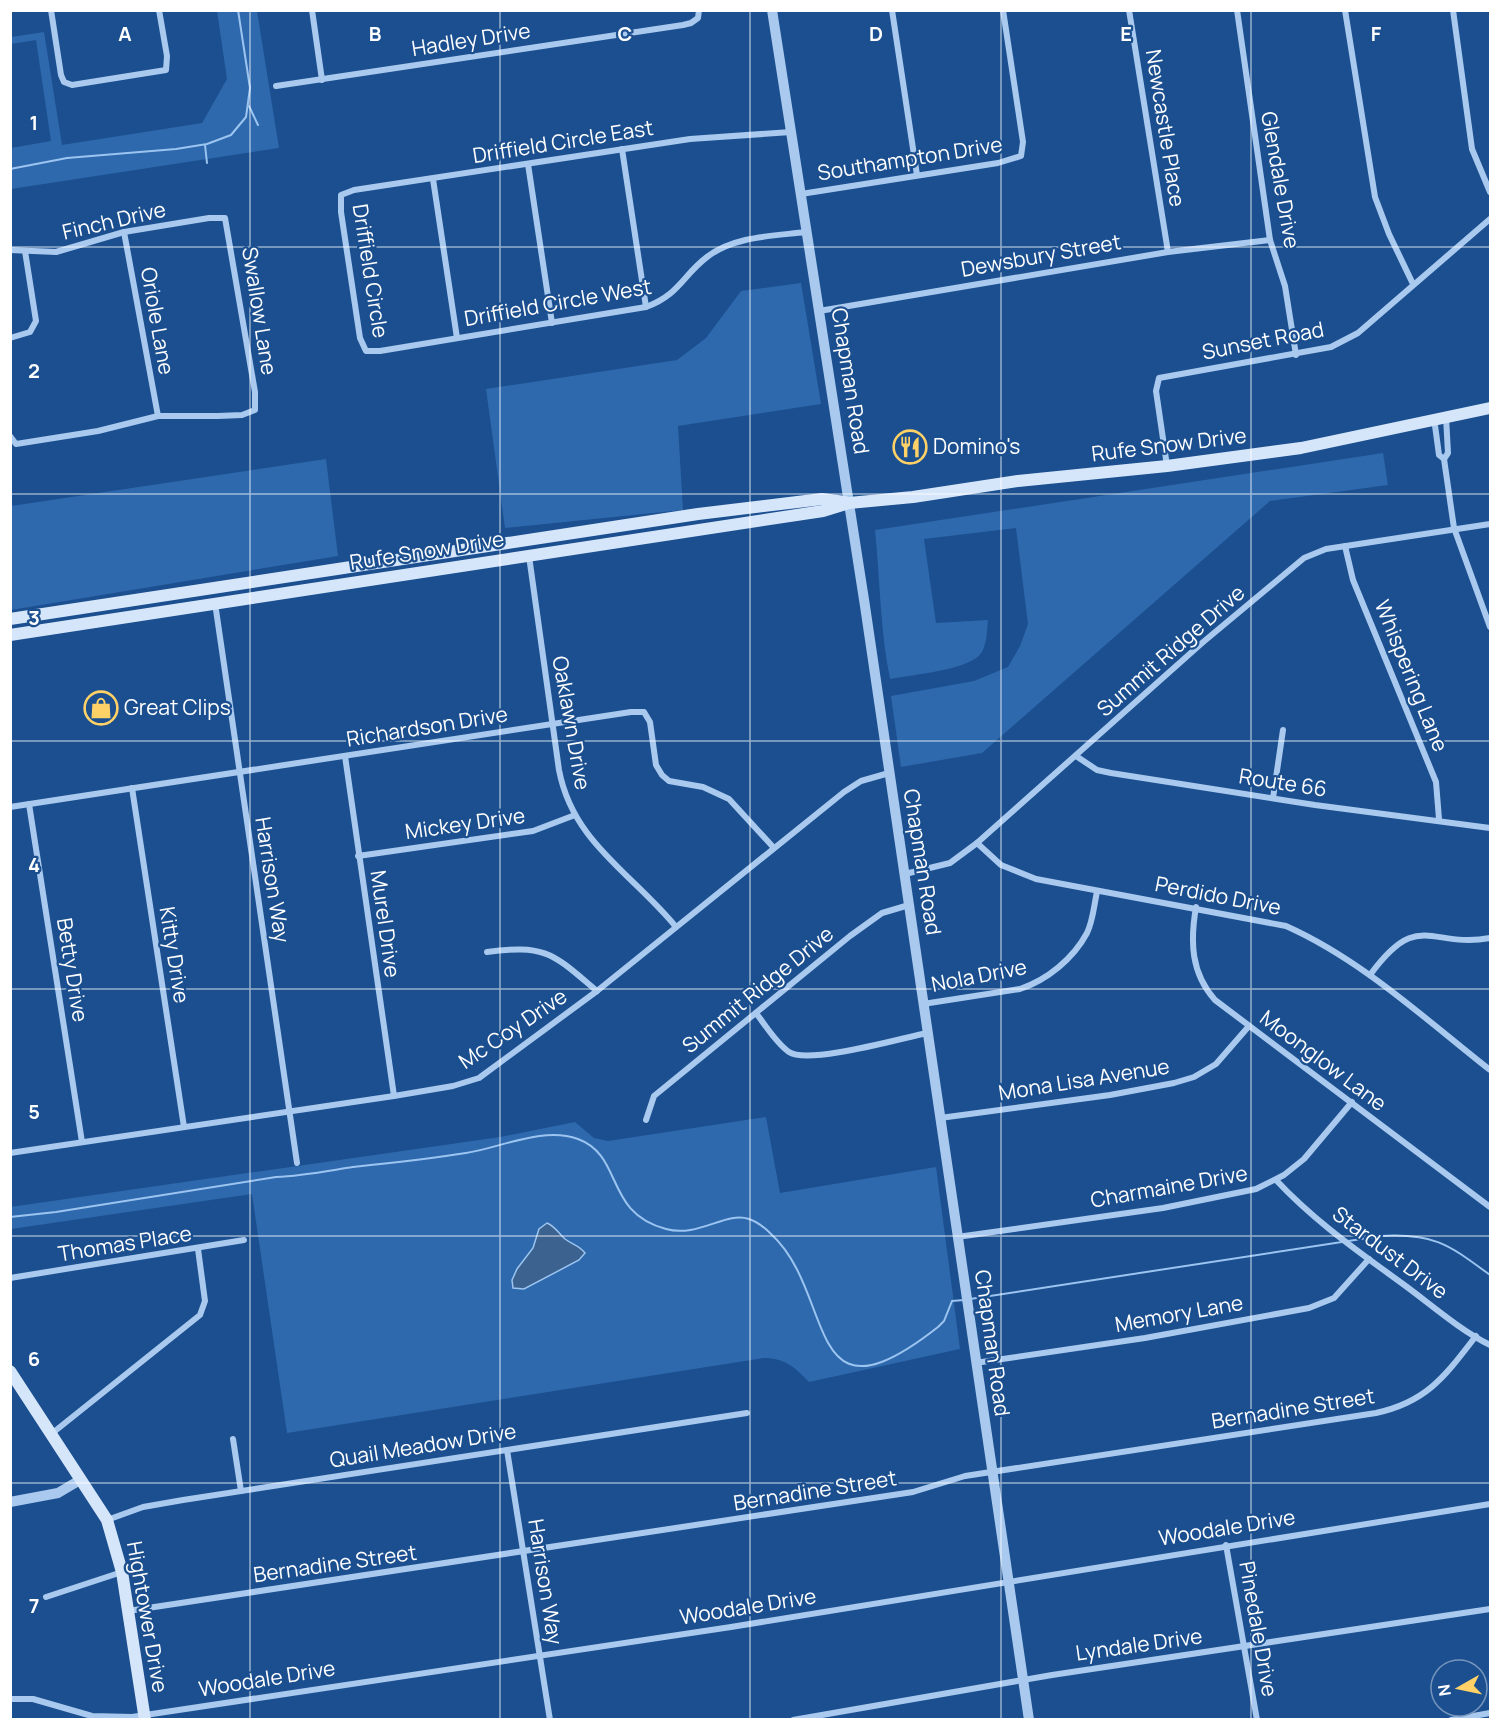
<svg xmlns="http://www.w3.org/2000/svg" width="1501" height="1730" viewBox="0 0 1501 1730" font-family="Manrope,sans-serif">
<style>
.green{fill:#2e69ad}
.water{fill:#3c6290;stroke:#9cc4f0;stroke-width:1.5}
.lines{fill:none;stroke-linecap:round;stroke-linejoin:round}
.stream{stroke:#9cc4f0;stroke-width:2}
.minor{stroke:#a9c9ee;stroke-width:6}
.tertiary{stroke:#a9c9ee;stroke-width:10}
.secondary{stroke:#d6e6fa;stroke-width:12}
.grid{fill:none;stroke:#fff;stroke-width:1.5;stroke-opacity:0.55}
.labels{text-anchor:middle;stroke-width:4.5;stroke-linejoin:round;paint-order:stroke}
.street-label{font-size:21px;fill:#fff;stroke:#1b4f8f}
.poi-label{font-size:21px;fill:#fff;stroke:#1b4f8f;text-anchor:start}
.grid-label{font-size:20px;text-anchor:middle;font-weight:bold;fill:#fff;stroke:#1b4f8f;stroke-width:4.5;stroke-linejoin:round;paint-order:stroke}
</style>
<rect width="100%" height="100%" fill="#1b4f8f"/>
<g class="green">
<polygon points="217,11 257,11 279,148 11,189 11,148 51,141 36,40 11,44 11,37 44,32 62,145 202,123 227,79"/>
<polygon points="801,283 821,404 678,426 683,510 505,528 486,389 677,360 706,338 741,291"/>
<path d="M 1383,453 L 1388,485 L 1270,501 L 982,753 L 901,767 L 891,696 L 974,681 L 1008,667 L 1020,646 L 1028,624 L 1016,528 L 924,539 L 936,623 L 988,620 C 987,631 987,642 982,652 C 972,670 910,675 890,679 C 880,630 880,579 875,530 Z"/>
<polygon points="326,459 338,556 11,610 11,506"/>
<path d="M 766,1117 L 780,1193 L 936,1167 L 960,1349 L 809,1382 C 795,1367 784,1358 764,1358 L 287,1433 L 252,1194 L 11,1229 L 10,1207 L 500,1137 L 575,1122 L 594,1138 L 608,1141 Z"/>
</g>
<path class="water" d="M 547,1223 C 556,1227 558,1233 565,1239 C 573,1245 579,1245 585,1253 L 579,1260 L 524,1289 L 513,1288 L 512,1280 L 517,1269 L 533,1248 L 539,1229 Z"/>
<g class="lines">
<g class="stream">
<polyline points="249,106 258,125"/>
<polyline points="205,145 207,163"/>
<polyline points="10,169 67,158 176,149 207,144 231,135 246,117 250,88 238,10"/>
<path d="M 10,1217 L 56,1212 L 276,1177 C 302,1176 327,1171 353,1167 C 391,1163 428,1159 466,1153 C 500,1148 543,1126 578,1139 C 624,1156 604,1213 666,1229 C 698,1238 726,1211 749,1219 C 758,1222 765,1228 771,1234 C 837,1294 802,1434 938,1327 L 944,1321 L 952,1301 L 964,1300"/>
<path d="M 970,1299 L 1381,1236 C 1435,1233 1449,1245 1490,1275"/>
</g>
<g class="minor">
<polyline points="51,10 61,75 64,82 72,85 166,70 167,56 159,10"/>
<polyline points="312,10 322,80"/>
<polyline points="892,10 917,175"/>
<polyline points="1129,10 1168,252"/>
<polyline points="1237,10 1270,240 1285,286 1296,355"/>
<polyline points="1345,10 1375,197 1389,234 1413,284"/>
<polyline points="1453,10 1472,149 1490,192"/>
<polyline points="276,86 683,25 691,23 698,18 699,10"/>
<path d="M 791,132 L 690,139 L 354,190 L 341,195 L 341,212 L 360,338 L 366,351 L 380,351 L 646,307 C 680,294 682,276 707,257 C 734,236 774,236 806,232"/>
<polyline points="622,149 646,307"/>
<polyline points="528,164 552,323"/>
<polyline points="433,179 457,338"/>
<polyline points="801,194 998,163 1021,156 1023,142 1003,10"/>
<polyline points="124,232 158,416"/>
<polyline points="10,250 56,252 124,232 209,218 225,218 255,392 255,410 242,415 218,416 158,416 98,431 16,444 10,436"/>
<polyline points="819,311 1168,252 1270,240"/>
<polyline points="10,338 30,332 36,321 25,251"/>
<polyline points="1446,417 1448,453 1444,459 1454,528 1490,627"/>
<polyline points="1434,418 1439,455 1444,459"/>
<polyline points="1167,466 1156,391 1159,378 1331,347 1358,333 1490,219"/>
<polyline points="1345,546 1353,580 1436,782 1439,819"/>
<path d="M 529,556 L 559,770 C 573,843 632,873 676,927"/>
<polyline points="215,603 297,1163"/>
<polyline points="345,756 394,1096"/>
<polyline points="1076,756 1097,770 1111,773 1315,805 1490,828"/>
<polyline points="132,788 184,1127"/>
<polyline points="1273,798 1283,730"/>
<polyline points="29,804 82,1142"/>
<polyline points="10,807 631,712 644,712 650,722 656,765 662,775 669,781 703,787 729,799 774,848"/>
<path d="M 977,843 L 1001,865 L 1036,879 L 1286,926 C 1362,960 1425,1019 1490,1070"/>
<polyline points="358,856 533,831 575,815"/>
<polyline points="905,874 950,863 977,843 1202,643 1304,558 1326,549 1490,524"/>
<path d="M 1196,907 C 1190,942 1191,973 1215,1000 L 1490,1207"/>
<path d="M 487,952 C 547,944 553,954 597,991"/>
<path d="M 1370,975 C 1419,908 1430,949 1490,938"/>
<path d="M 923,1004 L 1020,989 C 1047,980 1073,959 1087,933 C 1093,921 1094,905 1097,892"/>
<path d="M 756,1013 C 766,1026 776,1043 789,1052 C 808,1065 902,1038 927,1033"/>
<polyline points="940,1118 1110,1095 1174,1083 1194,1077 1216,1064 1249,1026"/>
<polyline points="646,1120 654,1096 850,936 882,913 909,905"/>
<polyline points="10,1153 394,1096 453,1086 479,1078 597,991 844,792 861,781 889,773"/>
<path d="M 1276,1180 C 1315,1222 1362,1254 1407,1287 C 1434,1307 1460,1330 1490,1345"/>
<polyline points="957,1237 1163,1208 1256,1189 1284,1175 1304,1159 1352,1102"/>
<polyline points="10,1278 244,1240"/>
<polyline points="975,1363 1145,1338 1309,1308 1334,1298 1369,1259"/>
<polyline points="50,1435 200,1315 205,1301 198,1249"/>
<polyline points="233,1439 241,1491"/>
<polyline points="507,1450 550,1720"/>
<polyline points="107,1520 143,1507 183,1500 747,1413"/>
<polyline points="1226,1545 1257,1720"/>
<polyline points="46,1597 122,1572"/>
<path d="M 128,1611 L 913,1492 L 965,1476 L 1376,1413 C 1427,1402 1445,1376 1476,1336"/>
<polyline points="10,1699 33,1699 92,1716 132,1717 731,1627 1490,1504"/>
<polyline points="793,1720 1052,1675 1490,1609"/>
<polyline points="1451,1720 1490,1713"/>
</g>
<g class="tertiary">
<polyline points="772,10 865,606 1029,1720"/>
<polyline points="10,1502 58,1493 80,1480"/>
</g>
<g class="secondary">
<polyline points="10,619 698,514 822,499 845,502"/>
<polyline points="10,635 823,511 849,503 913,497 1018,481 1167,466 1301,448 1490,408"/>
<polyline points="10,1371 107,1520 122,1572 145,1720"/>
</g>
</g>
<path class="grid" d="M 250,10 L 250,1720M 500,10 L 500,1720M 750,10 L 750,1720M 1001,10 L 1001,1720M 1251,10 L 1251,1720M 10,247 L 1490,247M 10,494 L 1490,494M 10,741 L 1490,741M 10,989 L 1490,989M 10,1236 L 1490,1236M 10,1483 L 1490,1483"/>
<defs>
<g id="restaurant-ring" transform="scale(1.725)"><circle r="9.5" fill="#1b4f8f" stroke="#ffd166" stroke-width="1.5"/><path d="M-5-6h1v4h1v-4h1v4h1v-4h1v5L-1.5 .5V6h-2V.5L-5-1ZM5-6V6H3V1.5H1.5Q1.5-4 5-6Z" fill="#ffd166"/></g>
<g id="shop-ring" transform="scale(1.725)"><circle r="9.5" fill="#1b4f8f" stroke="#ffd166" stroke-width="1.5"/><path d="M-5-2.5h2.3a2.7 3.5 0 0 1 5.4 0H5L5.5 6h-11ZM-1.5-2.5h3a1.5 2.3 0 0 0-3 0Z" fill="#ffd166"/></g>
</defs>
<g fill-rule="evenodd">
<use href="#restaurant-ring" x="910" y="447"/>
<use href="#shop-ring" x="101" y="708"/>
</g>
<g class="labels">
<g class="street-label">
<text transform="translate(471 40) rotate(-9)" y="7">Hadley Drive</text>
<text transform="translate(1165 128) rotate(81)" y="7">Newcastle Place</text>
<text transform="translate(563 142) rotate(-9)" y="7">Driffield Circle East</text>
<text transform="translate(910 159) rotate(-9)" y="7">Southampton Drive</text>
<text transform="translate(1280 180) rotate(80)" y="7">Glendale Drive</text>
<text transform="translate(114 221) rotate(-13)" y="7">Finch Drive</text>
<text transform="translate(1041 256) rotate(-10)" y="7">Dewsbury Street</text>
<text transform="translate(370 271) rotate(81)" y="7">Driffield Circle</text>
<text transform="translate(558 303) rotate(-10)" y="7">Driffield Circle West</text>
<text transform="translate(259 311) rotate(81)" y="7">Swallow Lane</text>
<text transform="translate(157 321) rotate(80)" y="7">Oriole Lane</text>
<text transform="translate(1263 341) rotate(-11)" y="7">Sunset Road</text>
<text transform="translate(850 381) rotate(81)" y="7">Chapman Road</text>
<text transform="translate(1169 445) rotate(-7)" y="7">Rufe Snow Drive</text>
<text transform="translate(427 551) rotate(-9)" y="7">Rufe Snow Drive</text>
<text transform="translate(1171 651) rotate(-41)" y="7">Summit Ridge Drive</text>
<text transform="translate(1411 676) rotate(68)" y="7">Whispering Lane</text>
<text transform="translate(571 723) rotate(80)" y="7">Oaklawn Drive</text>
<text transform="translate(427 727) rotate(-9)" y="7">Richardson Drive</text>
<text transform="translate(1283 783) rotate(9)" y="7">Route 66</text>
<text transform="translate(465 824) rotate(-8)" y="7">Mickey Drive</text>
<text transform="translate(922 862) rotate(81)" y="7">Chapman Road</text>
<text transform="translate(272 880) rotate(81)" y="7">Harrison Way</text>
<text transform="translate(1218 896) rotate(11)" y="7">Perdido Drive</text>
<text transform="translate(385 924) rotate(82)" y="7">Murel Drive</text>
<text transform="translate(174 955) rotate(81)" y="7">Kitty Drive</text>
<text transform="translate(72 970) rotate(81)" y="7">Betty Drive</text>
<text transform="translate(979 976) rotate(-11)" y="7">Nola Drive</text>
<text transform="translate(758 990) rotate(-39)" y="7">Summit Ridge Drive</text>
<text transform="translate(513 1029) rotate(-34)" y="7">Mc Coy Drive</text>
<text transform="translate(1323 1061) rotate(37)" y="7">Moonglow Lane</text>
<text transform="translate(1084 1080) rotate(-9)" y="7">Mona Lisa Avenue</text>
<text transform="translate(1169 1187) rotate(-10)" y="7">Charmaine Drive</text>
<text transform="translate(125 1244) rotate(-9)" y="7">Thomas Place</text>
<text transform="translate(1390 1253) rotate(37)" y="7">Stardust Drive</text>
<text transform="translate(1179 1314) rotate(-10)" y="7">Memory Lane</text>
<text transform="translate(992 1343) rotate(82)" y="7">Chapman Road</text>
<text transform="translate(1293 1409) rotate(-9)" y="7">Bernadine Street</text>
<text transform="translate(423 1446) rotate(-9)" y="7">Quail Meadow Drive</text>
<text transform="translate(815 1491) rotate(-9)" y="7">Bernadine Street</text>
<text transform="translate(1227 1528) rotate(-9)" y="7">Woodale Drive</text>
<text transform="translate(335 1564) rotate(-8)" y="7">Bernadine Street</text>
<text transform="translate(545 1582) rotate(81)" y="7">Harrison Way</text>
<text transform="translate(748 1607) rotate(-9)" y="7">Woodale Drive</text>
<text transform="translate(147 1617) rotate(80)" y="7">Hightower Drive</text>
<text transform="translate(1258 1629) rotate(80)" y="7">Pinedale Drive</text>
<text transform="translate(1139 1645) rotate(-8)" y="7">Lyndale Drive</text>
<text transform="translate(267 1679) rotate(-9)" y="7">Woodale Drive</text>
</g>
<g class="poi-label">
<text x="933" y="454">Domino's</text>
<text x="124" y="715">Great Clips</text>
</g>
</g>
<g class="grid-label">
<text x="125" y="41">A</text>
<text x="375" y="41">B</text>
<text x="625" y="41">C</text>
<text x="876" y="41">D</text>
<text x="1126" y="41">E</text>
<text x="1376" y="41">F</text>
<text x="34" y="130">1</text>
<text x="34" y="378">2</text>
<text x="34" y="625">3</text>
<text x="34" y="872">4</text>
<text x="34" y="1119">5</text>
<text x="34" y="1366">6</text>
<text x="34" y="1613">7</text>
</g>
<rect width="1501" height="1730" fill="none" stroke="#ffffff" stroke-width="24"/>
<g transform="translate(1459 1688) rotate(261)"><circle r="28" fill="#1b4f8f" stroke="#7695bc" stroke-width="1.5"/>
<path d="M0-4.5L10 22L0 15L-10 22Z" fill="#ffd166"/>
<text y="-9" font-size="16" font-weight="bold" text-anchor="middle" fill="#ffffff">N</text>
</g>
</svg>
